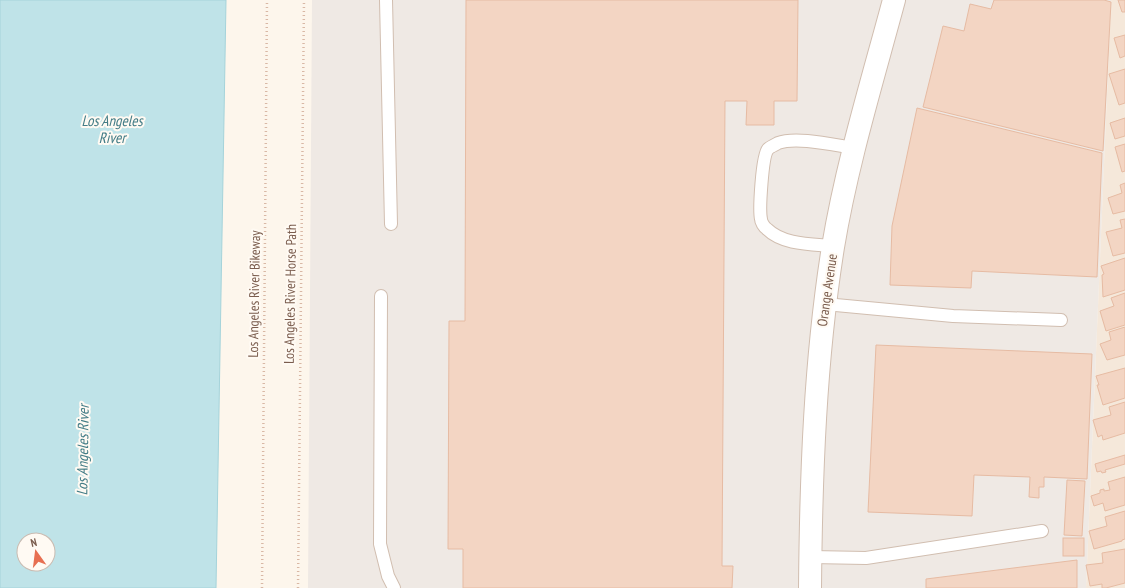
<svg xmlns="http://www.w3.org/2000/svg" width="1125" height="588" viewBox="0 0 1125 588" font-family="'PT Sans Narrow',sans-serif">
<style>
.residential{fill:#f5e8da}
.industrial{fill:#efe9e4}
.water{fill:#bfe3e8;stroke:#a5d3da;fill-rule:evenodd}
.building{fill:#f3d5c3;stroke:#e6bba3}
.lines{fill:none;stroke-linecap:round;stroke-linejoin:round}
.service-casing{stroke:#d1beb0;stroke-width:14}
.tertiary-casing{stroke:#d1beb0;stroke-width:24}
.path{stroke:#d9b8a5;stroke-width:2.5;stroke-dasharray:1 3;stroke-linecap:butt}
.service{stroke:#fff;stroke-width:12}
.tertiary{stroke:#fff;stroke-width:22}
.labels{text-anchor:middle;stroke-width:4;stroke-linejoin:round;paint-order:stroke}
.street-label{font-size:14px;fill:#7a5c4d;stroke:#fffaf3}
.water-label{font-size:15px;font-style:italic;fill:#437c86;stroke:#fffaf3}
</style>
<rect width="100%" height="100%" fill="#fdf6ec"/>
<polygon class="residential" points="1111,0 1125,0 1125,588 1086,588"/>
<polygon class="industrial" points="312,0 1111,0 1086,588 308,588"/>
<path class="water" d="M 0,0 L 226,0 L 216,588 L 0,588 ZM 24,540 L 48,540 L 48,564 L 24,564 Z"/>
<g class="building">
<polygon points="466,0 798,0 797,101 774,101 774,125 746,125 747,101 725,101 722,566 733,566 732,588 463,588 463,549 448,549 449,321 465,321"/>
<polygon points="994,0 1104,0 1111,2 1103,151 923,107 943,26 964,31 970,4 991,9"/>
<polygon points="1118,0 1125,0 1125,12 1122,12"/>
<polygon points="1125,35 1125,56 1120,58 1114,38"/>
<polygon points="1125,69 1125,103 1119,105 1109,74"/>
<polygon points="917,108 1102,153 1097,277 972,271 971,288 890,285 892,226"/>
<polygon points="1125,118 1125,136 1115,139 1110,123"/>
<polygon points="1125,144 1125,171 1122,172 1115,147"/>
<polygon points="1125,183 1125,211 1113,214 1108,198 1122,193 1120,185"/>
<polygon points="1125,219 1125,253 1113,256 1106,232 1122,228 1120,220"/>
<polygon points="1125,258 1125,290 1103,297 1102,275 1104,274 1101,266"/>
<polygon points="1125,293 1125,325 1106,331 1100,311 1114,306 1111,298"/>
<polygon points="1125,327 1125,355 1107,360 1100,344 1111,340 1109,332"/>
<polygon points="876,345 1092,354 1087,479 1044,477 1044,487 1039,487 1039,498 1029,497 1030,477 974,475 972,516 868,512"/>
<polygon points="1125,368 1125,398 1103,405 1097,385 1099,385 1096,376"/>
<polygon points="1125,402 1125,433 1103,440 1102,435 1098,437 1093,420 1111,415 1109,407"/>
<polygon points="1125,455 1125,464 1105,470 1106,472 1102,473 1101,471 1097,472 1095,464"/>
<polygon points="1125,477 1125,505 1105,511 1103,503 1094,506 1091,496 1100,493 1100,490 1104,489 1104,491 1110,490 1108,482"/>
<polygon points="1067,480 1085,481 1082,536 1064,535"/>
<polygon points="1125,511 1125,539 1122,540 1122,541 1094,549 1089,531 1107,526 1105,517"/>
<rect x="1063" y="538" width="21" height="18"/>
<polygon points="1125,549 1125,583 1106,588 1102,588 1102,584 1090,586 1086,565 1103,563 1102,553"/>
<polygon points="1077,560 1077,588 926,588 926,579"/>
</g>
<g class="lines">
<g class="service-casing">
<g id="service">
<polyline points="386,0 391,224"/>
<path d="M 833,246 C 812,244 783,245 767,229 C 764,227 761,222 761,219 C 759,210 762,156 768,149 C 770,147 775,145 778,143 C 796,136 834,145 854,148"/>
<polyline points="381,296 380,544 388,576 394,588"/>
<polyline points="825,304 953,316 1061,320"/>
<polyline points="811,557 866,558 1042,531"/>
</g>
</g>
<g class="tertiary-casing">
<path id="tertiary" d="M 810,588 C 811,474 815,360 833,247 C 847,163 872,82 894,0"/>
</g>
<g class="path">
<polyline points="262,588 267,0"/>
<polyline points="298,588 304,0"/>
</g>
<use href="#service" class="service"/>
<use href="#tertiary" class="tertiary"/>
</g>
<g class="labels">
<g class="street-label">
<text transform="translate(827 290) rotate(-82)" y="5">Orange Avenue</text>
<text transform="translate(254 294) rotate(-89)" y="5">Los Angeles River Bikeway</text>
<text transform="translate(290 294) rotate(-89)" y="5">Los Angeles River Horse Path</text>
</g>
<g class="water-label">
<text x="112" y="126">Los Angeles<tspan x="112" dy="17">River</tspan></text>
<text transform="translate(83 450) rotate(-89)" y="5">Los Angeles River</text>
</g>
</g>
<g transform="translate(36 552) rotate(346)"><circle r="19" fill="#fffaf3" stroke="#cabbb1"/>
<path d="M0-3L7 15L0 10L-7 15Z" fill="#e76f51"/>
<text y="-6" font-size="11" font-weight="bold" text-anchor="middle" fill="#7a5c4d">N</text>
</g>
</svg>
